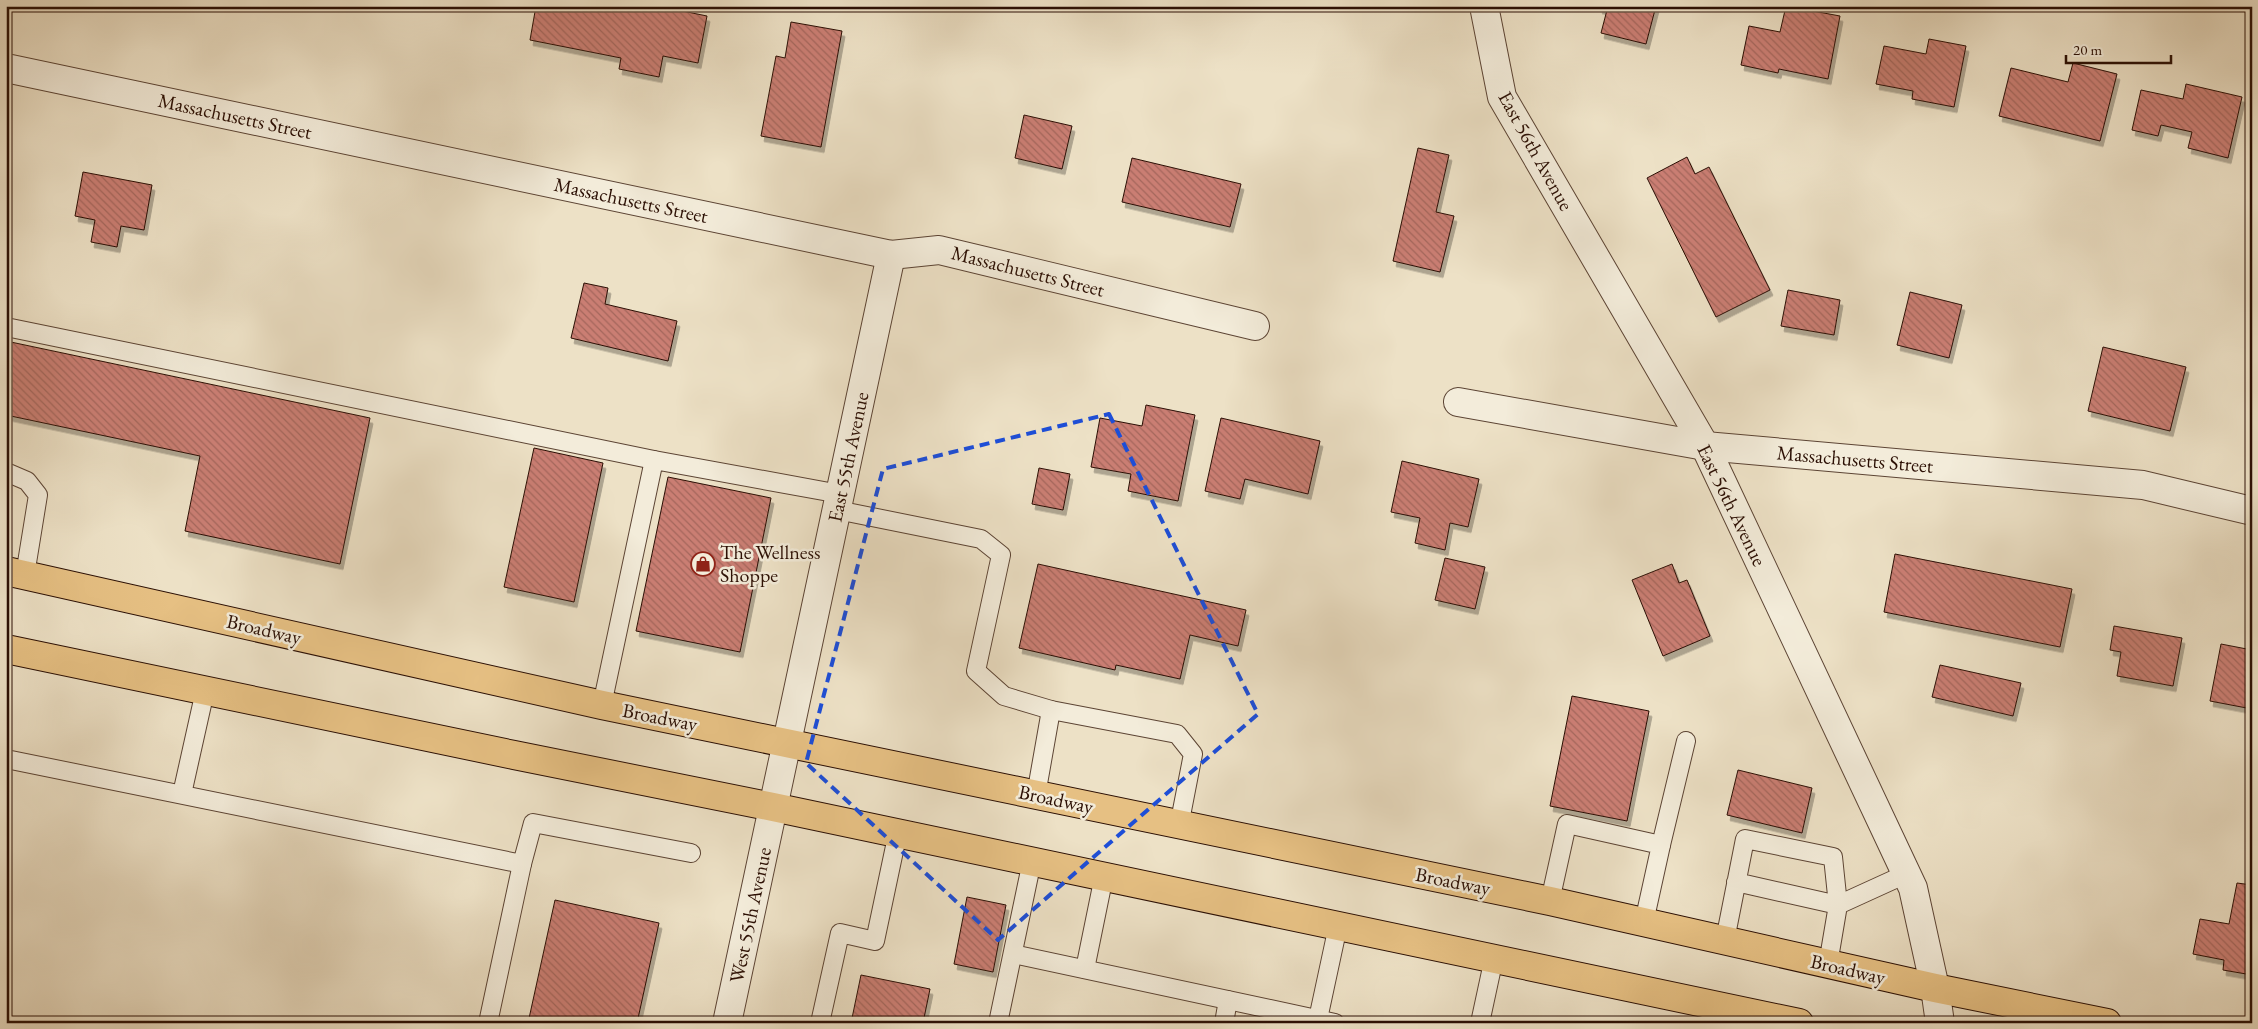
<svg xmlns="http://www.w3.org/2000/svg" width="2258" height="1029" viewBox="0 0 2258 1029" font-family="'EB Garamond',serif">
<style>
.building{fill:url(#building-back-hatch);stroke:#2b0f04;filter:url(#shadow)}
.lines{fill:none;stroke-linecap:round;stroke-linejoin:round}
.service-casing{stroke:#5c4434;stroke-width:20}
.minor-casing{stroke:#5c4434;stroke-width:30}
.primary-casing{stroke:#2b0f04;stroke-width:30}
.service{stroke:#f3ecda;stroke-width:18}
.minor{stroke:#f3ecda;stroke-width:28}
.primary{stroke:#e6c083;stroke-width:28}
.marked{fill:none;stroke:#1d4ed8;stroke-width:4;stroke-dasharray:10 6;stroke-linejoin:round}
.labels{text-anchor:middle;stroke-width:5;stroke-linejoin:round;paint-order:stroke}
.street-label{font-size:20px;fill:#2b0f04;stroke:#f3ecda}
.poi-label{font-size:20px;fill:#2b0f04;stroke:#f3ecda;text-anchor:start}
</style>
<defs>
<pattern id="building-back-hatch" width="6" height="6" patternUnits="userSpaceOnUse" patternTransform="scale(1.25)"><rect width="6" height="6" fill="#ca7e73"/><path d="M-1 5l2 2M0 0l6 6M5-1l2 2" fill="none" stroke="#a4665c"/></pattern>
<filter id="shadow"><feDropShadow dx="3" dy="5.5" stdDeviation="0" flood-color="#0004"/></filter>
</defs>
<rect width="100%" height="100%" fill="#ede1c6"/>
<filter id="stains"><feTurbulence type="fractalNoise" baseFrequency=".004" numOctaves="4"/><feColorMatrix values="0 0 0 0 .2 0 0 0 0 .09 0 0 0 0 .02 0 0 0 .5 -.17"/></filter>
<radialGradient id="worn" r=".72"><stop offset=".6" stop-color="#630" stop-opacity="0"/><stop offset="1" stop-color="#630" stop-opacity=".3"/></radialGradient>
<g class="building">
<polygon points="536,6 658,6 707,16 698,63 663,56 659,77 619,69 621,58 530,40"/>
<polygon points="1600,6 1656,6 1646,44 1601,33 1607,10 1599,8"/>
<polygon points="1786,6 1840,16 1828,79 1779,69 1778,73 1741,65 1749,26 1780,32"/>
<polygon points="791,22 842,31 821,147 761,136 776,56 785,58"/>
<polygon points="1929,39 1966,46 1954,107 1912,99 1913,91 1876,84 1884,46 1926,54"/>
<polygon points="2073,63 2117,74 2100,141 1999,116 2011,68 2068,82"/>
<polygon points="2186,84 2242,97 2228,158 2188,148 2192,132 2161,125 2158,136 2132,130 2141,90 2183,99"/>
<polygon points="1024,115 1072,126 1062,169 1015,158"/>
<polygon points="1418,148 1449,155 1436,212 1454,216 1440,272 1393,261"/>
<polygon points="1687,157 1695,174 1709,167 1770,290 1716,317 1647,178"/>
<polygon points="1132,158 1241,184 1230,227 1122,202"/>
<polygon points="83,172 152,185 144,230 121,226 117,247 91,242 95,220 75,216"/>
<polygon points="584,283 608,288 605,304 677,321 668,361 571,338"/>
<polygon points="1788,290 1840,300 1834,335 1781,326"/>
<polygon points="1910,292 1962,305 1949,358 1897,345"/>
<polygon points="6,341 370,418 340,564 185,531 200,456 6,415"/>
<polygon points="2103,347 2186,367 2170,431 2088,411"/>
<polygon points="1146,405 1195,415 1178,501 1128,491 1131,474 1091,467 1100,418 1142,426"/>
<polygon points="1221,418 1320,441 1308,494 1245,479 1240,499 1205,491"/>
<polygon points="534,448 603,463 574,602 504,587"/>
<polygon points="1402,461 1479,479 1468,527 1450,523 1445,550 1415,543 1420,518 1391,512"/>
<polygon points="1039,468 1070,474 1063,510 1032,504"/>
<polygon points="668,477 771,498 740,652 636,631"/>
<polygon points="1895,554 2072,589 2060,647 1884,612"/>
<polygon points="1445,558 1485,567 1475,609 1435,600"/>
<polygon points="1038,564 1246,610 1238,646 1190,635 1180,679 1116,665 1115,670 1019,648"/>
<polygon points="1672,564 1679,583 1687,580 1710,636 1663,656 1632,580"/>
<polygon points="2114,626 2182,638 2173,686 2117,676 2121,652 2110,650"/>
<polygon points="2221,644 2252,650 2252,709 2210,701"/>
<polygon points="1940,665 2021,683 2013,716 1932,697"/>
<polygon points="1572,696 1649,711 1627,821 1550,806"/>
<polygon points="1738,770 1812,788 1802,833 1727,815"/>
<polygon points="2237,883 2252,885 2252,975 2223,970 2224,960 2193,954 2200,919 2229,924"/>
<polygon points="967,897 1006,905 993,972 954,964"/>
<polygon points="555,900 659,923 637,1023 528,1023"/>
<polygon points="861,975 930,989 923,1023 851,1023"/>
</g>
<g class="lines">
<g class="service-casing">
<g id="service">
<polyline points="6,327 654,460"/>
<polyline points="6,472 27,481 38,495 25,575"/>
<polyline points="837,510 981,539 1001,555 976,671 1004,696 1051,710"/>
<polyline points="602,705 654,460 840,494"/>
<polyline points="6,759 522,864 533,823 691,853"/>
<polyline points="182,794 205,691"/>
<polyline points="1036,795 1051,710 1177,734 1193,754 1179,826"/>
<polyline points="1661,845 1686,741"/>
<polyline points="1550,901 1567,824 1661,845 1644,922"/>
<polyline points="1725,940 1745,839 1833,857 1838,905 1736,882"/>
<polyline points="1013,954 1335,1023"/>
<polyline points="1828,964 1838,905 1906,874"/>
<polyline points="1085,969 1104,876"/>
<polyline points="1318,1019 1338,926"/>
<polyline points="488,1023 522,864"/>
<polyline points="820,1023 840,933 875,941 898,832"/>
<polyline points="998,1023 1032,861"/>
<polyline points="1224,1023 1228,1000"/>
<polyline points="1480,1023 1494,958"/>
</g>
</g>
<g class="minor-casing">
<g id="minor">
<polyline points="1484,6 1502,97 1705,446 1913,888 1935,988 1940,1023"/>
<polyline points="6,68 891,255 939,250 1255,326"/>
<polyline points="1458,402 1705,446 2143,485 2252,511"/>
<polyline points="727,1023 891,255"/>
</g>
</g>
<g class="primary-casing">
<g id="primary">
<polyline points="6,571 602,705 1550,901 1935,988 2107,1023"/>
<polyline points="6,649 514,755 773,807 1799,1023"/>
</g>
</g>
<use href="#service" class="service"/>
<use href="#minor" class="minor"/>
<use href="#primary" class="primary"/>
</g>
<path class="marked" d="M 1109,414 L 1258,714 L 998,940 L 806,763 L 883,469 Z"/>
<defs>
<g id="shop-ring" transform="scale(1.25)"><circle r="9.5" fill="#f3ecda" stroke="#8f2418" stroke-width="1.5"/><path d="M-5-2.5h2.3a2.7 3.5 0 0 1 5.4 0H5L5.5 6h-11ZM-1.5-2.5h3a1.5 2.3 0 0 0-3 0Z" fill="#8f2418"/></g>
</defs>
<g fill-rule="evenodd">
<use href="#shop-ring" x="703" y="564"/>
</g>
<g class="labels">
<g class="street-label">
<text transform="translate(235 116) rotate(12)" y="7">Massachusetts Street</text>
<text transform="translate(1536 151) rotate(61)" y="7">East 56th Avenue</text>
<text transform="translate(631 200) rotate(12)" y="7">Massachusetts Street</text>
<text transform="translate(1028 271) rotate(14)" y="7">Massachusetts Street</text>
<text transform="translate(848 457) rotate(-78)" y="7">East 55th Avenue</text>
<text transform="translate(1855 459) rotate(5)" y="7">Massachusetts Street</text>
<text transform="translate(1732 505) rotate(64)" y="7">East 56th Avenue</text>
<text transform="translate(264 629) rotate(13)" y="7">Broadway</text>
<text transform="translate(660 717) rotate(11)" y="7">Broadway</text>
<text transform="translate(1056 799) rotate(12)" y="7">Broadway</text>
<text transform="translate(1453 881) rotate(11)" y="7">Broadway</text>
<text transform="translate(750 915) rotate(-78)" y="7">West 55th Avenue</text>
<text transform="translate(1848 969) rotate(13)" y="7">Broadway</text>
</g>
<g class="poi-label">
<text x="720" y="559">The Wellness<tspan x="720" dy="23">Shoppe</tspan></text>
</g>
</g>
<rect width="2258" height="1029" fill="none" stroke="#ede1c6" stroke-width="25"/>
<rect x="8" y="8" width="2243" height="1014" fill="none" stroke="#2b0f04" stroke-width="2.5"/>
<rect x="12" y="12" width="2233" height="1004" fill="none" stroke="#2b0f04"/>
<path d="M2066 55v8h105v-8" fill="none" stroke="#2b0f04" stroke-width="2.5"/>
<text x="2073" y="55" font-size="15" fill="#2b0f04" stroke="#f3ecda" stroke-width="4" paint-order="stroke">20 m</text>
<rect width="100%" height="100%" filter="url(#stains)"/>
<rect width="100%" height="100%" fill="url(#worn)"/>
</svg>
